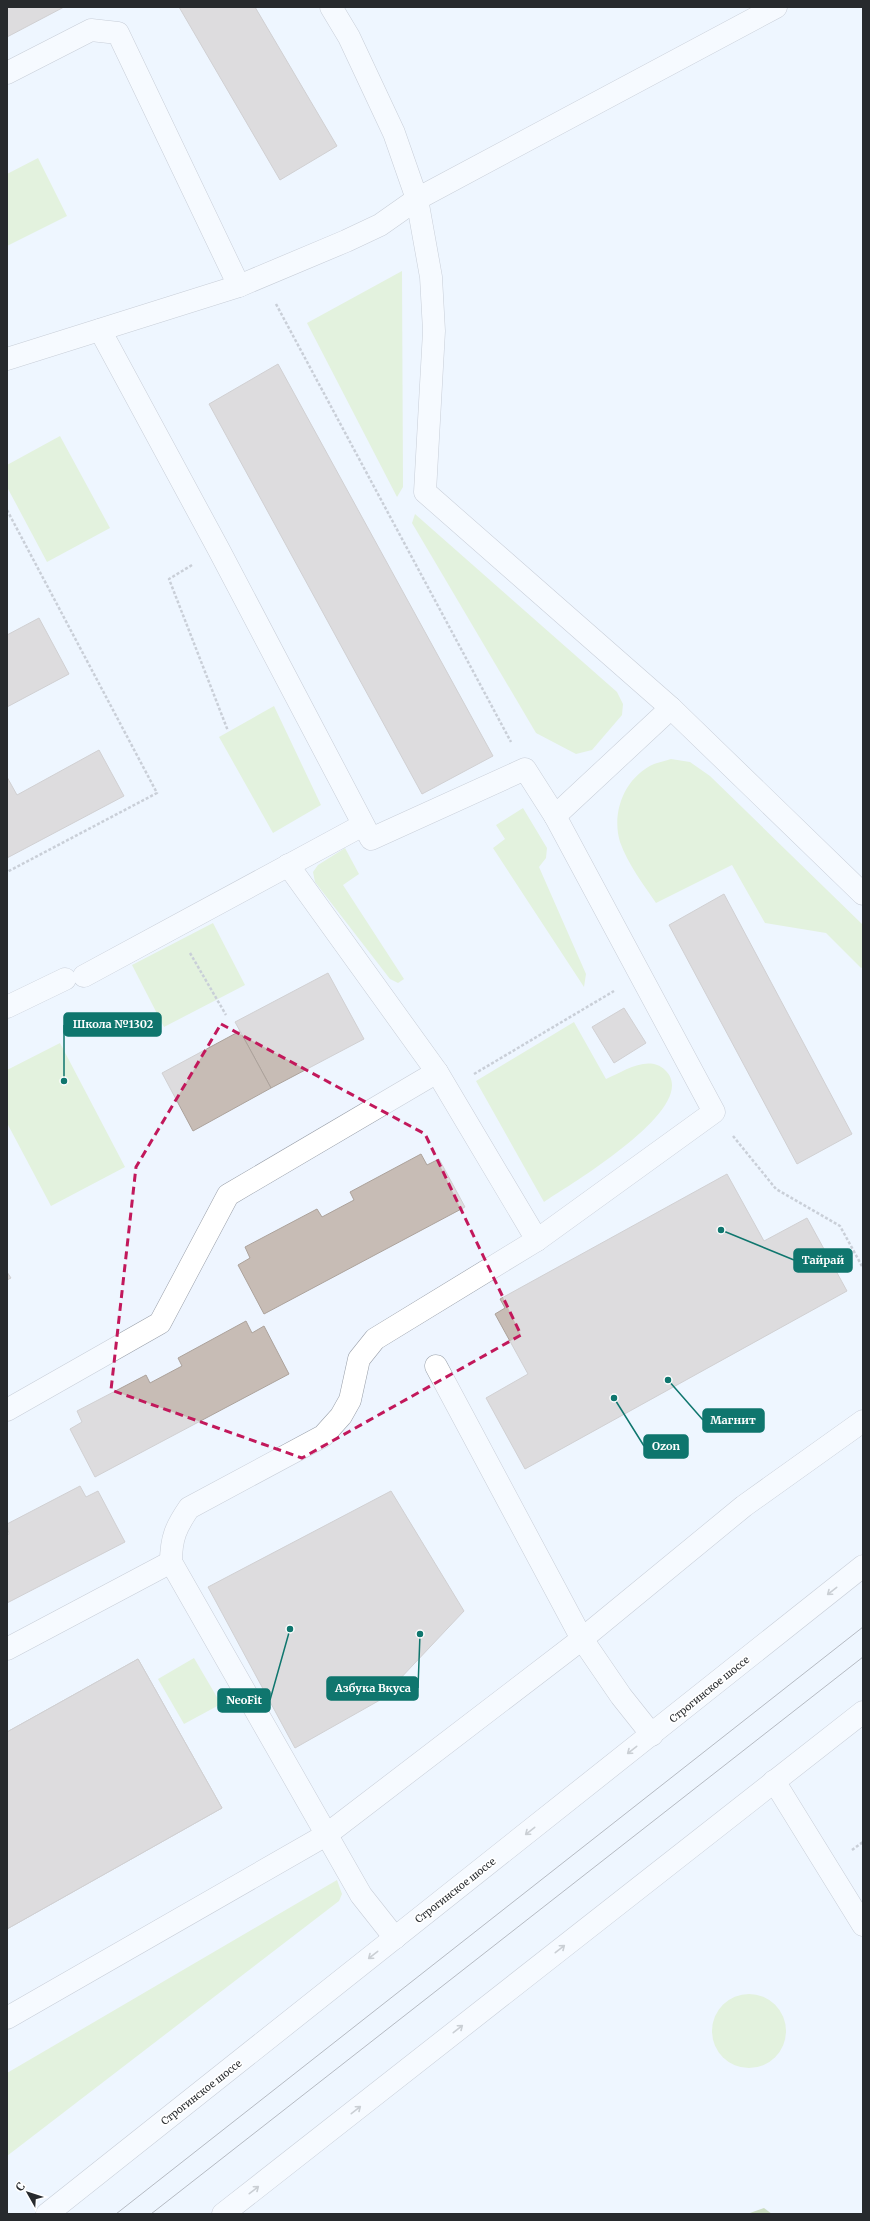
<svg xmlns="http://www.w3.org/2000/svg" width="870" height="2221" viewBox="0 0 870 2221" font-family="Merriweather,serif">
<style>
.green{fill:#d5edb7}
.forest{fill:#a0be78}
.building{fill:#c7bcb5;stroke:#aca29b}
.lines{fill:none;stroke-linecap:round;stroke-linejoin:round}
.service-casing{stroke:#999fa9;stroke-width:23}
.secondary-casing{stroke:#999fa9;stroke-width:23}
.path{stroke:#9ca1a8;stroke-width:2.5;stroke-dasharray:3 2;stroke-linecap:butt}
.service{stroke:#fff;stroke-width:22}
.secondary{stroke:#fff;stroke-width:22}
.tram{stroke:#6f7379;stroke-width:1}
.oneway{stroke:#9e9fa0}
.marked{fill:none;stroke:#c2185b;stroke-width:3;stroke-dasharray:8 5;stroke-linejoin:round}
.labels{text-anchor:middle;stroke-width:3.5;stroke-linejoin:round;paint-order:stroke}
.street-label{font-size:10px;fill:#272a2d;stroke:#fff}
.leader{fill:none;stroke:#0f766e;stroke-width:1.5}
.callout-dot{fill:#0f766e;stroke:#fff;stroke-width:1.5}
.callout{fill:#0f766e;stroke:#0f766e;stroke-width:1.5}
.callout-label{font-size:11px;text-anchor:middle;font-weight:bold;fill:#fff}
</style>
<rect width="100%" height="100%" fill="#eef5ff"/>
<g class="green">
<polygon points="38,158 67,216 7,246 7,174"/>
<polygon points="402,271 403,487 397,497 307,323"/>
<polygon points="60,436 110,528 47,562 7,487 7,465"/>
<polygon points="415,514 617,692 623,704 622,715 592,750 576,754 536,733 412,523"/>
<polygon points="274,706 321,805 273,833 219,737"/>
<path d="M 671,759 L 690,762 L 710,776 L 863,925 L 863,967 L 861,968 L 826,933 L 765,923 L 732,865 L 656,903 C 643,884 628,864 620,842 C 611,812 625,777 654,764 C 659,762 666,761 671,759 Z"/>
<polygon points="523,808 547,848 546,858 539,867 586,974 584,987 493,848 505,839 496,825"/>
<polygon points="345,848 359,874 343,885 404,979 398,983 390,979 315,882 313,872 318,865"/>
<polygon points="213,923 245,985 164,1027 132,965"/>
<path d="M 574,1022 L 606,1079 C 623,1072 648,1054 665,1070 C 704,1106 569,1185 544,1202 L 476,1081 Z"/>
<polygon points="60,1043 125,1167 51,1206 7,1123 7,1070"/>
<polygon points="194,1658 221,1704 184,1724 158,1679"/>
<polygon points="337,1880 342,1894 339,1901 7,2156 7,2073"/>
<circle cx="749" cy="2031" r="37"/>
</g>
<polygon class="forest" points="764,2208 772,2214 747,2214"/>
<g class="building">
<polygon points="7,7 64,7 7,37"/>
<polygon points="179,7 255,7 337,146 280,180"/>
<polygon points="278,364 493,756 422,794 209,404"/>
<polygon points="39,618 69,674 7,707 7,635"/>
<polygon points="99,750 124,796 7,858 7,777 17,795"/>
<polygon points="724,894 852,1134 797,1164 669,925"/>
<polygon points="328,973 364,1039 271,1088 235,1022"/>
<polygon points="624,1008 646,1043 614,1063 592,1027"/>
<polygon points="240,1031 271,1088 193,1131 162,1073"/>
<polygon points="421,1154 427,1165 439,1159 465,1207 264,1314 238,1265 250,1258 245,1247 317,1209 322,1217 354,1200 350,1192"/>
<polygon points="727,1174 764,1241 807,1218 847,1291 525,1469 486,1398 528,1374 495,1314 505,1308 500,1299"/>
<polygon points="7,1272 11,1278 7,1280"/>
<polygon points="246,1321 252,1333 264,1326 289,1374 95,1477 70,1429 82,1422 77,1411 146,1375 150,1383 182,1366 178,1358"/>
<polygon points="80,1486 86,1497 98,1491 125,1542 7,1603 7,1535 9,1534 7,1524"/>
<polygon points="391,1491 464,1611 380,1700 295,1748 208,1587"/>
<polygon points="138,1659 222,1808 7,1929 7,1828 27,1816 7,1779 7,1732"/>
<polygon points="138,1659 222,1808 7,1929 7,1732"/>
</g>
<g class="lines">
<g class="service-casing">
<g id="service">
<polyline points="331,7 349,37 394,133 417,199 776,7"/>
<polyline points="7,73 91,30 118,33 239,286"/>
<polyline points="100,330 219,550 371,839 525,769 555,816"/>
<polyline points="7,359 239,286 346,241 380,225 417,199 431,277 434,331 425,492 671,708 863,894"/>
<polyline points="84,976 363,825"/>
<polyline points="7,1007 65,979"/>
<polyline points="437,1072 537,1240"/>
<polyline points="436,1366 582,1639 621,1696 652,1735"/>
<polyline points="7,1410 160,1323 228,1195 437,1072 288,865"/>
<polyline points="7,1649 171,1562"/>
<polyline points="774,1781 863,1925"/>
<path d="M 395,1938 L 361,1895 L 171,1562 C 171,1538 176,1527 189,1508 L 323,1436 L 341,1416 L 350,1400 L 359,1359 L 375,1339 L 537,1240 L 714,1112 L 555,816 L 671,708"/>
<polyline points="7,2018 326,1835 582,1639 744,1506 863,1421"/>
</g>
</g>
<g class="secondary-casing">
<g id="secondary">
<polyline points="47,2214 863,1566"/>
<polyline points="223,2214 863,1712"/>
</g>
</g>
<g class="path">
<polyline points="276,304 511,742"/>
<polyline points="7,510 157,793 7,872"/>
<polyline points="192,565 169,579 228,731"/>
<polyline points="190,953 226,1015"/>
<polyline points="474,1074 614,991"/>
<polyline points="733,1136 776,1189 840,1226 863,1268"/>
<polyline points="852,1850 863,1842"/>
</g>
<use href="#service" class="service"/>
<use href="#secondary" class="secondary"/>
<g class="tram">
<polyline points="116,2214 863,1627"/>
<polyline points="151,2214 863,1657"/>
</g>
</g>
<defs><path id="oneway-shaft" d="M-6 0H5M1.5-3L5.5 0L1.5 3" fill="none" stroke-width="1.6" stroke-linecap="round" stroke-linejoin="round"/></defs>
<g class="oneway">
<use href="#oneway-shaft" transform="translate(832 1591) rotate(142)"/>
<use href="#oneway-shaft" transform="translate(632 1750) rotate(142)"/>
<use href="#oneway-shaft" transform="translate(530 1831) rotate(142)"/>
<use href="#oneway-shaft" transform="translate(560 1949) rotate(-38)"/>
<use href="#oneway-shaft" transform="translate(373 1955) rotate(142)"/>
<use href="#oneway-shaft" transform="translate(458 2029) rotate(-38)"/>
<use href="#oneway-shaft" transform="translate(356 2110) rotate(-38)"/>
<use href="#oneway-shaft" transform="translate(254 2190) rotate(-38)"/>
</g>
<path d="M0 0H870V2221H0ZM 221,1024 L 425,1134 L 521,1335 L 302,1458 L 111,1390 L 136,1167 Z" fill="#eef5ff" fill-opacity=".55" fill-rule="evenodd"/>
<path class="marked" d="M 221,1024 L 425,1134 L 521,1335 L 302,1458 L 111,1390 L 136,1167 Z"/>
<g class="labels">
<g class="street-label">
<text transform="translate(709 1689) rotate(-39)" y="4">Строгинское шоссе</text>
<text transform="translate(455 1890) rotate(-38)" y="4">Строгинское шоссе</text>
<text transform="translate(201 2092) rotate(-38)" y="4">Строгинское шоссе</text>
</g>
</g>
<path class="leader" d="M64 1081L64 1025M721 1230L794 1260M668 1380L703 1420M614 1398L644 1446M420 1634L418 1688M290 1629L270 1700"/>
<g class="callout-dot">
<circle cx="64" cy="1081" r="4"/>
<circle cx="721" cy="1230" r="4"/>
<circle cx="668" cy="1380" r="4"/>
<circle cx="614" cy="1398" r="4"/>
<circle cx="420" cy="1634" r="4"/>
<circle cx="290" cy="1629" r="4"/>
</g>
<g class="callout">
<rect x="64" y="1013" width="97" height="23" rx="4"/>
<rect x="794" y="1249" width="58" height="23" rx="4"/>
<rect x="703" y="1409" width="61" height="23" rx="4"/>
<rect x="644" y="1435" width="44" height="23" rx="4"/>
<rect x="327" y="1677" width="91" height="23" rx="4"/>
<rect x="218" y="1689" width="52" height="23" rx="4"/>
</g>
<g class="callout-label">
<text x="113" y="1028">Школа №1302</text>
<text x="823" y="1264">Тайрай</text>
<text x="733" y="1424">Магнит</text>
<text x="666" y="1450">Ozon</text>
<text x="373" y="1692">Азбука Вкуса</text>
<text x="244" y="1704">NeoFit</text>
</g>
<rect width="870" height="2221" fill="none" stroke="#272a2d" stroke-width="16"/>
<g transform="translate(28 2193) rotate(309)" stroke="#ffffff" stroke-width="3" paint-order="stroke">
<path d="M0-3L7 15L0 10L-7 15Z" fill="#272a2d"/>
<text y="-6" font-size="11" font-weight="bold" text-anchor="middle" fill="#272a2d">С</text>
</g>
</svg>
